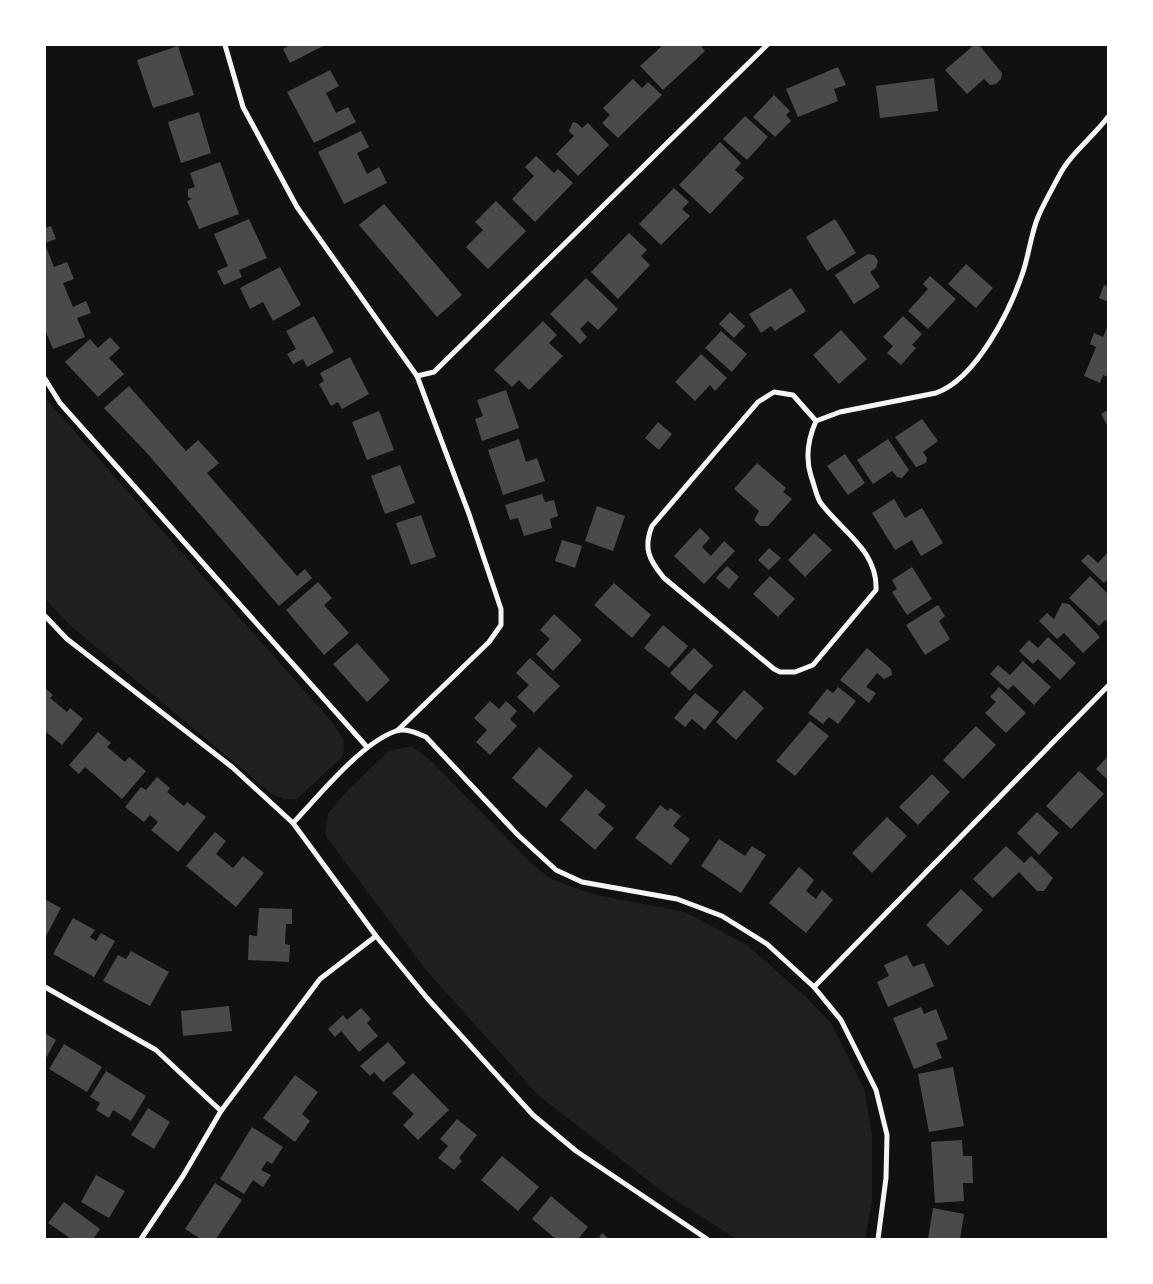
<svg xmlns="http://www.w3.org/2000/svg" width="1153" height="1284" viewBox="0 0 1153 1284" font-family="'Noto Sans',sans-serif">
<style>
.green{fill:#202020}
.building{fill:#4a4a4a}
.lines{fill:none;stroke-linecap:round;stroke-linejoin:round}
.minor{stroke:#f5f5f5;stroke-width:5}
</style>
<rect width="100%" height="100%" fill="#111"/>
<g class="green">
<polygon points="45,398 332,722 344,740 343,756 297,799 284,799 272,794 71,626 45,599"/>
<polygon points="411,746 429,759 532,864 551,879 592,894 685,912 747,945 806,997 831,1023 864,1089 872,1134 872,1200 865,1239 736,1239 663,1192 538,1095 426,970 325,835 328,813 349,789 389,751"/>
</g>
<g class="building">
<polygon points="291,45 325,45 290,63 283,49"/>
<polygon points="663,45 700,45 705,51 663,90 640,66"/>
<polygon points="974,45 979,45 1002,73 1001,79 996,84 990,85 984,79 967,94 945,70"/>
<polygon points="178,46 194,95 153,108 137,60"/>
<polygon points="838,67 846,85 834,89 838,101 798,117 786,89"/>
<polygon points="330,70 339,86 326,93 336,113 348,107 356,122 314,143 287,92"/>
<polygon points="934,78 938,111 880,118 876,86"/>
<polygon points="633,79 642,88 648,82 662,95 618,138 602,123 610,115 603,108"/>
<polygon points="774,95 790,111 786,115 791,121 775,137 753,117"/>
<polygon points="199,112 211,153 181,163 168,122"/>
<polygon points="745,116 768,137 747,160 723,139"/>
<polygon points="573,122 577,123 582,128 588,123 609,145 578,176 556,154 574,136 569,131"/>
<polygon points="361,131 369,147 357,153 367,174 379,167 387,183 344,204 318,152"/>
<polygon points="720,142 741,163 735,170 744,178 710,214 679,185"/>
<polygon points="536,156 554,173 558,169 573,183 535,222 512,199 534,176 525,167"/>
<polygon points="220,162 239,214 199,229 187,201 192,199 188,197 188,189 195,187 190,173"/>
<polygon points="674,188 689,202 682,209 690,216 661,245 639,224"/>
<polygon points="496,201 526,231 488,269 466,247 483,230 475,222"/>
<polygon points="384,204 462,295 437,317 359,225"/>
<polygon points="249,219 267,258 239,270 242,277 224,285 217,271 228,266 214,234"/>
<polygon points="835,219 856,253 827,271 806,237"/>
<polygon points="51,226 56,239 45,243 45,228"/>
<polygon points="629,233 647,250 641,256 650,265 618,299 591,272"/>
<polygon points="45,244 54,267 67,262 74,279 63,283 73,307 86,301 91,313 77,318 85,337 53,349 45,330"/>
<polygon points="868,254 874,255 878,261 876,268 870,272 880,287 854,304 835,275"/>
<polygon points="966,264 993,288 976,308 948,284"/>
<polygon points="280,267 301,305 273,321 263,302 250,309 240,288"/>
<polygon points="930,276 956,299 928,329 908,311 928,289 923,284"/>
<polygon points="586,278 618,309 598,330 588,321 580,329 587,337 580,344 550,314"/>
<polygon points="1104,285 1108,287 1108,302 1099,298"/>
<polygon points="791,288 806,311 775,331 771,326 761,333 749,314"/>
<polygon points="730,312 745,326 734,338 719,324"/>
<polygon points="314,316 334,352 307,367 303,359 293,364 287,354 296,349 286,331"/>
<polygon points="903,316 922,334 912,345 916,348 901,365 887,353 893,346 883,337"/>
<polygon points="543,321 557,335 549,343 563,356 529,390 519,380 512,387 494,370"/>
<polygon points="1108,325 1108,377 1103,375 1100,383 1084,376 1096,347 1090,344 1094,333 1103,337"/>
<polygon points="841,330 867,359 839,384 813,355"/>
<polygon points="721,331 747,354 732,372 705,348"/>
<polygon points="110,337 120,348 109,358 124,374 98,397 65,362 90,339 98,348"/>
<polygon points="701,354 727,378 715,391 710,385 695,401 675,382"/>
<polygon points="350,357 369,394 342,409 338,402 331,406 319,384 324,381 320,373"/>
<polygon points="129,386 186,451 198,440 219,463 207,473 297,576 305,569 312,578 279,606 146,452 104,408"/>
<polygon points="506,390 519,428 482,441 475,419 483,416 477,400"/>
<polygon points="1108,410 1108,427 1101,414"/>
<polygon points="379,411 394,450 367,460 352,422"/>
<polygon points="922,419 938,441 923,452 927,458 926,463 916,467 895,437"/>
<polygon points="658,422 672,434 659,450 645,438"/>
<polygon points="519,439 526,462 537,458 545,481 503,495 488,450"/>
<polygon points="888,439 909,470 902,478 897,477 892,471 873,484 857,460"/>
<polygon points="845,454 865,483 848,495 827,466"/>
<polygon points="757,463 786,488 783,492 792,499 768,526 760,526 754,520 759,511 734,489"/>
<polygon points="400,465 415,503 385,514 371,476"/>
<polygon points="542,494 545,502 554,500 558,516 550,519 552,528 524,536 518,518 510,520 505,505"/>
<polygon points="894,499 905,518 922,508 943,543 921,556 912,540 895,550 872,513"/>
<polygon points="597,506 625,516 613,551 585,541"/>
<polygon points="421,515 436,557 411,565 396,523"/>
<polygon points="700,528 710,538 702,547 711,556 724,541 735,551 704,584 674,556"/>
<polygon points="814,533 832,550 805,577 788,560"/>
<polygon points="562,540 582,546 575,568 555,561"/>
<polygon points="769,548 781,558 769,570 758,560"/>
<polygon points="1108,552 1108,579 1104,583 1081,561 1088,554 1098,563"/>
<polygon points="727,566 739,577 729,589 716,578"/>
<polygon points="912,567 932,599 907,615 892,592 897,589 892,580"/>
<polygon points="770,576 795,599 778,617 753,594"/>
<polygon points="1090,576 1108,594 1108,623 1105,620 1099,626 1069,598"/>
<polygon points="318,582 332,598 324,605 349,633 324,655 286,610"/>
<polygon points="614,583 651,615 632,638 594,605"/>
<polygon points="1062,603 1069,604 1100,637 1083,653 1064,633 1057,639 1039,621 1047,613 1054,619"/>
<polygon points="938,605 945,616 939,621 950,639 925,655 906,625"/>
<polygon points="554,614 582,640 553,671 536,654 550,639 540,630"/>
<polygon points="663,625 688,646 669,668 644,648"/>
<polygon points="1048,637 1076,663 1060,680 1038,659 1033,664 1019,651 1029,640 1038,648"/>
<polygon points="357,643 390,680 367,702 333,664"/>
<polygon points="694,648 713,666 690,691 670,673"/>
<polygon points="867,648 891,669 892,675 884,679 877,673 866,687 876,693 869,703 840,680"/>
<polygon points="530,658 560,686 534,713 517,697 529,685 516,673"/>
<polygon points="1023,661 1051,687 1034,705 1013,685 1008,690 990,674 998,665 1010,675"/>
<polygon points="838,687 856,701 838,724 829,717 823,724 808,713 827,689 833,693"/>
<polygon points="999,687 1026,713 1006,733 985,713 996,702 990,697"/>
<polygon points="45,688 53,695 50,698 67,712 70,708 83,719 62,745 45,731"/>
<polygon points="744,690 764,708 736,740 716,722"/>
<polygon points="695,693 719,712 705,730 692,719 685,727 674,718"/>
<polygon points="490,701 499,709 506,701 517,711 510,719 517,726 490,755 476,742 487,730 474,718"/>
<polygon points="810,721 829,736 795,776 776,761"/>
<polygon points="976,726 996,745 963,779 943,760"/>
<polygon points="98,732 111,743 107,747 125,762 129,757 146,771 122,799 85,767 79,774 69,765"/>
<polygon points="539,747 573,776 546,808 512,778"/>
<polygon points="1108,756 1108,780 1096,769"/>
<polygon points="1079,771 1104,794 1071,829 1046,806"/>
<polygon points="932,774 950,792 918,825 899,807"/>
<polygon points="157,777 170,788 167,792 184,806 187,802 206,817 178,852 151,830 158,822 150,815 144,822 125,807 141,787 146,790"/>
<polygon points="586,789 606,806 598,815 614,828 595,850 560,820"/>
<polygon points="660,805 668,811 670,808 681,816 673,826 690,839 671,865 635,838"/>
<polygon points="1037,812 1059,833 1039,855 1017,833"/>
<polygon points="887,817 907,836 872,873 852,853"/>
<polygon points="215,832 226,841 216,854 233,868 243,856 264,873 236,907 186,866"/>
<polygon points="719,839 745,856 752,846 766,855 741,893 701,866"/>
<polygon points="1006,846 1024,863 1031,856 1053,878 1044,891 1037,891 1019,872 993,898 973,879"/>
<polygon points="799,867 814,880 806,891 816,899 822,890 833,900 806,933 769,903"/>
<polygon points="961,889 983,910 948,946 926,925"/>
<polygon points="46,900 61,908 45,938 45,903"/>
<polygon points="259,908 292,909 292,924 286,924 285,944 290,945 289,962 248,960 249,935 257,936"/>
<polygon points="73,918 95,930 90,937 96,941 101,933 115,941 94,977 53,954"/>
<polygon points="131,951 169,972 150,1006 103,981 118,955 126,959"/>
<polygon points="907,955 913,967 924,963 934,986 888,1007 877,982 889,976 884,965"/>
<polygon points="229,1006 232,1031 183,1036 181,1011"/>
<polygon points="921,1007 924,1014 936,1009 948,1039 936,1043 942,1058 914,1069 893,1018"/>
<polygon points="361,1008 371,1019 367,1023 378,1036 359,1052 341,1031 335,1037 328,1029 343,1015 347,1020"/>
<polygon points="45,1033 56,1040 45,1060"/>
<polygon points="388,1042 406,1063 383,1082 374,1072 370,1076 360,1066"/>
<polygon points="64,1044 102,1067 87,1092 49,1069"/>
<polygon points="953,1067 964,1126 929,1132 918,1074"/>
<polygon points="106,1071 146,1096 131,1121 113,1110 109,1118 96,1110 100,1103 90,1097"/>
<polygon points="413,1073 449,1110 418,1140 403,1125 414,1114 392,1093"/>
<polygon points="295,1075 318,1092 302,1114 310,1121 295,1142 263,1118"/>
<polygon points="148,1108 170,1122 154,1149 131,1135"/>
<polygon points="457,1119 477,1135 459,1158 462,1161 454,1170 438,1158 448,1146 440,1139"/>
<polygon points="252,1127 283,1147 272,1164 267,1161 261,1170 271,1175 263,1187 253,1180 244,1194 220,1179"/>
<polygon points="962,1140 963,1156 972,1156 973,1183 963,1183 964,1201 935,1203 931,1142"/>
<polygon points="502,1156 539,1187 518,1211 481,1180"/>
<polygon points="96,1175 125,1191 109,1218 81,1202"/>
<polygon points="215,1183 242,1200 216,1239 201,1239 185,1229"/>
<polygon points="551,1196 588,1227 578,1239 556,1239 532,1219"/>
<polygon points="64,1202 100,1229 93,1239 71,1239 48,1223"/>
<polygon points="933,1208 964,1214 960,1239 928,1239"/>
<polygon points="602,1233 609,1239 598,1239"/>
</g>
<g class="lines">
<g class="minor">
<polyline points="225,45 243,107 297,207 417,376 469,514 501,609 501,625 489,642 398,730"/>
<polyline points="417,376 434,372 767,45"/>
<polyline points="45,379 60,403 367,747"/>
<path d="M 816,421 L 793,395 L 774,392 L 758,402 L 652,526 C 643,548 649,560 664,578 L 774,669 L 780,672 L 795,672 L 813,665 L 876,590 C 878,550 841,531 820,502 C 816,495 814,484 811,476 C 805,457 808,439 816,421 L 840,412 L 936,393 C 976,379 1010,311 1023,272 C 1029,254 1031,234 1038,217 C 1044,203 1052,189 1059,176 C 1070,154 1093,137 1108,117"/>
<polyline points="45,616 67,639 232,767 293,823 376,936 427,998 533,1115 576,1151 707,1239"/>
<path d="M 293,823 C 319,796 361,743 396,731 C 406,728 417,733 426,737 L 518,835 L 556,870 L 582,882 L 677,899 L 722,916 L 767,944 L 814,987 L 841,1020 L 876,1090 L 887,1135 L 886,1178 L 878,1239"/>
<polyline points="45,987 156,1050 221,1111"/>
<polyline points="814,987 1108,686"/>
<polyline points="141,1239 183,1176 221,1111 320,979 376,936"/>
</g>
</g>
<rect width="1153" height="1284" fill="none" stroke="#ffffff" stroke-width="92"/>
</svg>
